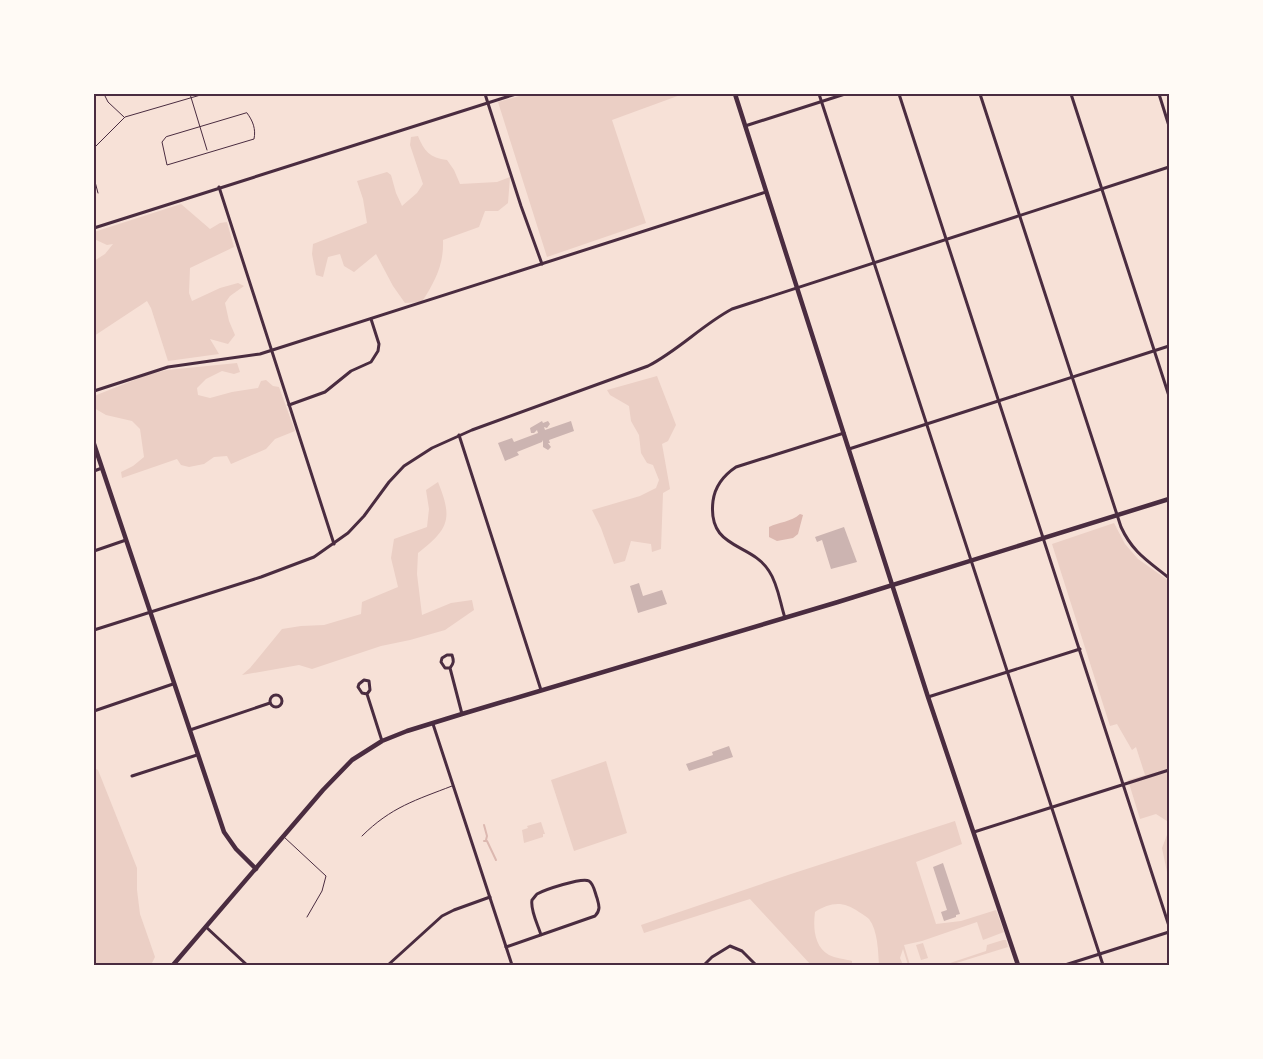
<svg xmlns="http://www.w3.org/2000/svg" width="1263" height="1059" viewBox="0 0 1263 1059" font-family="'Fira Sans Condensed',sans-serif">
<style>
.green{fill:#ebcfc5}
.water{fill:#dcb8b0}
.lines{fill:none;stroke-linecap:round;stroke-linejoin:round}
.stream{stroke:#dcb8b0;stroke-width:2}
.building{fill:#ccb4b1}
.service{stroke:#4a2c40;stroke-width:1}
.minor{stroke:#4a2c40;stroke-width:3}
.secondary{stroke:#4a2c40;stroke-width:4.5}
.neatline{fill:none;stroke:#4a2c40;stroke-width:2}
</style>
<rect width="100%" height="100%" fill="#f7e1d7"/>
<g class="green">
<polygon points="526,94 683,94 612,120 646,223 547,257 498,102"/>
<path d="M 418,136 C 424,151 430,158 447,160 L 454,170 L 460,184 L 497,182 L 510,177 L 508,203 L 498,211 L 485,211 L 479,227 L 443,240 C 444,265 435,281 422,302 L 405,303 L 393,286 L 376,254 L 354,272 L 344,266 L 340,254 L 328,257 L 323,277 L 316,275 L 312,254 L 313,244 L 367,223 L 363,199 L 357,181 L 387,172 L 391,175 L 396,193 L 402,206 L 417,193 L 423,184 L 410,145 L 411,137 Z"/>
<polygon points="181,204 210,229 220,223 227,222 234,247 190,268 189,293 192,301 220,288 238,283 244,286 230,296 225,303 229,321 235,335 228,344 210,339 219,354 168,361 151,308 147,301 94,336 94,261 105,254 113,244 107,245 94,239 94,232"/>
<polygon points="237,363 240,372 234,374 222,371 206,379 197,388 198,395 210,398 232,392 258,388 261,381 266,380 273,386 279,387 295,431 275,439 266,449 231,464 227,456 214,457 204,464 189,467 181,465 177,459 122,478 121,472 133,466 144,457 140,429 132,421 106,415 94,408 94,396 147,375 167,370"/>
<polygon points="657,376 676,425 668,441 662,444 670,489 663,493 661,549 652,552 651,544 631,541 625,561 614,564 601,528 592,510 640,496 656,488 659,480 653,465 647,463 641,453 639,435 631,421 629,406 610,395 607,390"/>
<path d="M 438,482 C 453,519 449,529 418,553 L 417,574 L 422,615 L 451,603 L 472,600 L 474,610 L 445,630 L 410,640 L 381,646 L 312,669 L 299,665 L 242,675 L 250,668 L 282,629 L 301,626 L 324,625 L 361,614 L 362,602 L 398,587 L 391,558 L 394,539 L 427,527 L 429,509 L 426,490 Z"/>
<polygon points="1114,523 1125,544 1138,559 1169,581 1169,875 1167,872 1162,848 1167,835 1167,821 1156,814 1140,819 1128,780 1145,775 1136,747 1132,750 1117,724 1110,726 1052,544"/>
<polygon points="606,761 627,833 574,851 551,780"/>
<polygon points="94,768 98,770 137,868 137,890 140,914 155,957 151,965 94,965"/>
<path d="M 955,821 L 962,844 L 916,862 L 936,924 L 961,921 L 996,910 L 1004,932 L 983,940 L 977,922 L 922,941 L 904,945 L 910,965 L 908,965 L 903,949 L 900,958 L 903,965 L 879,965 C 878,951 878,931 869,919 C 866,916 862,914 859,912 C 843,901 831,902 815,912 C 813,927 814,947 829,955 C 835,958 845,959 852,961 L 852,965 L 811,965 L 750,899 L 644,933 L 641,925 L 791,874 Z"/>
<polygon points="541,822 545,834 543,834 543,837 524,843 522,830 528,828 527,826"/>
<polygon points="1003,940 1006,940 1008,947 950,965 944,965 986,951 987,945"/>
<polygon points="923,943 928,958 921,960 916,945"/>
</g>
<path class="water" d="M 800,514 L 803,515 L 798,534 L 793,538 L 777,541 L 769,537 L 769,527 C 779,522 791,522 800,514 Z"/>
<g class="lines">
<g class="stream">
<polyline points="484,825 487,836 486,840"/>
<polyline points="484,841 487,841 496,860"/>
</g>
</g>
<g class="building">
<polygon points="542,421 543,423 548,421 550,424 547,428 544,427 545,430 571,421 574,431 549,440 550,443 548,443 551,447 548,450 543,447 543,440 542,442 517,452 519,455 505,461 498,443 512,438 514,442 538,433 537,430 534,433 531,433 530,428"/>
<polygon points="844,527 857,562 831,569 822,540 817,542 815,537"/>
<polygon points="639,583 643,596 662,590 667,604 638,613 630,586"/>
<polygon points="729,746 733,757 689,771 686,764 713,755 712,752"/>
<polygon points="943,863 960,914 956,915 956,917 944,921 941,912 947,910 933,867"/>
</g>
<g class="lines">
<g class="service">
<polyline points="104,94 108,102 124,117"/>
<polyline points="190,94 207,150"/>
<path d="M 247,113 C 253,121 256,129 254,139 L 167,165 L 162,142 L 166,137 Z"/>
<polyline points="94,148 125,117 204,94"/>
<polyline points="94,178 98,193"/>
<path d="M 362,836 C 391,807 416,800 452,786"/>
<polyline points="284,837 326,876 322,891 307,917"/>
</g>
<g class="minor">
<polyline points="485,94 521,206 542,264"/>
<polyline points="819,94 1103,965"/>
<polyline points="899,94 1169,926"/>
<path d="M 980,94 L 1121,527 C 1133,553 1148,561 1169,578"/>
<polyline points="1071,94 1169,396"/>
<polyline points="1159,94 1169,126"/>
<polyline points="745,126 845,94"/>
<polyline points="219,187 334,544"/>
<polyline points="94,228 516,94"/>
<polyline points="94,391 168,367 260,354 766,192"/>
<polyline points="289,405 325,392 351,371 371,362 378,351 379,344 371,319"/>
<polyline points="459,435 541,690"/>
<polyline points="849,449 1169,346"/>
<polyline points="94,471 102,468"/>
<polyline points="94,551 126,540"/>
<path d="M 785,618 C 780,603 778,584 769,571 C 751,542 707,550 713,501 C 715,486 724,475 736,467 L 844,433"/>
<path d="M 94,630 L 261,577 L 314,557 L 348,533 L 364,516 L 389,482 L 404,466 L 432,448 L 472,430 L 648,366 C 679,350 702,325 732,309 L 1169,167"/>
<path d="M 450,668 L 445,668 L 441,662 L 442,658 L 447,655 L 452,655 C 454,661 454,663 450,668 L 462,714"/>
<polyline points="367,694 362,693 358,687 359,684 364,680 369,681 370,690 367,694 382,741"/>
<circle cx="276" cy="701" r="6"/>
<polyline points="928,697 1080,649"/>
<polyline points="94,711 173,684"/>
<polyline points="433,724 512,965"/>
<polyline points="190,730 270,703"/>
<polyline points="132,776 197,755"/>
<polyline points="974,832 1169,770"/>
<polyline points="206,927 247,965"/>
<path d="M 506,947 L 595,916 C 601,910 599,905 597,898 C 595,893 594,884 589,881 C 582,877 544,890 537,894 C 536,895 533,899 532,900 C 530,910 538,925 541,935"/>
<polyline points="388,965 442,916 454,910 490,897"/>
<polyline points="704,965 712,957 730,946 742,951 756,965"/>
<polyline points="1065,965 1169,932"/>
</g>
<g class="secondary">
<polyline points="735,94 928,697 1018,965"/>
<polyline points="94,444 224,832 236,849 256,869"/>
<polyline points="173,965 323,790 352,760 382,741 407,731 462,714 838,602 1169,499"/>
</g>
</g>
<rect width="1263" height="1059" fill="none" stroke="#fffaf5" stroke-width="190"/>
<rect x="95" y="95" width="1073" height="869" class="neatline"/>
</svg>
